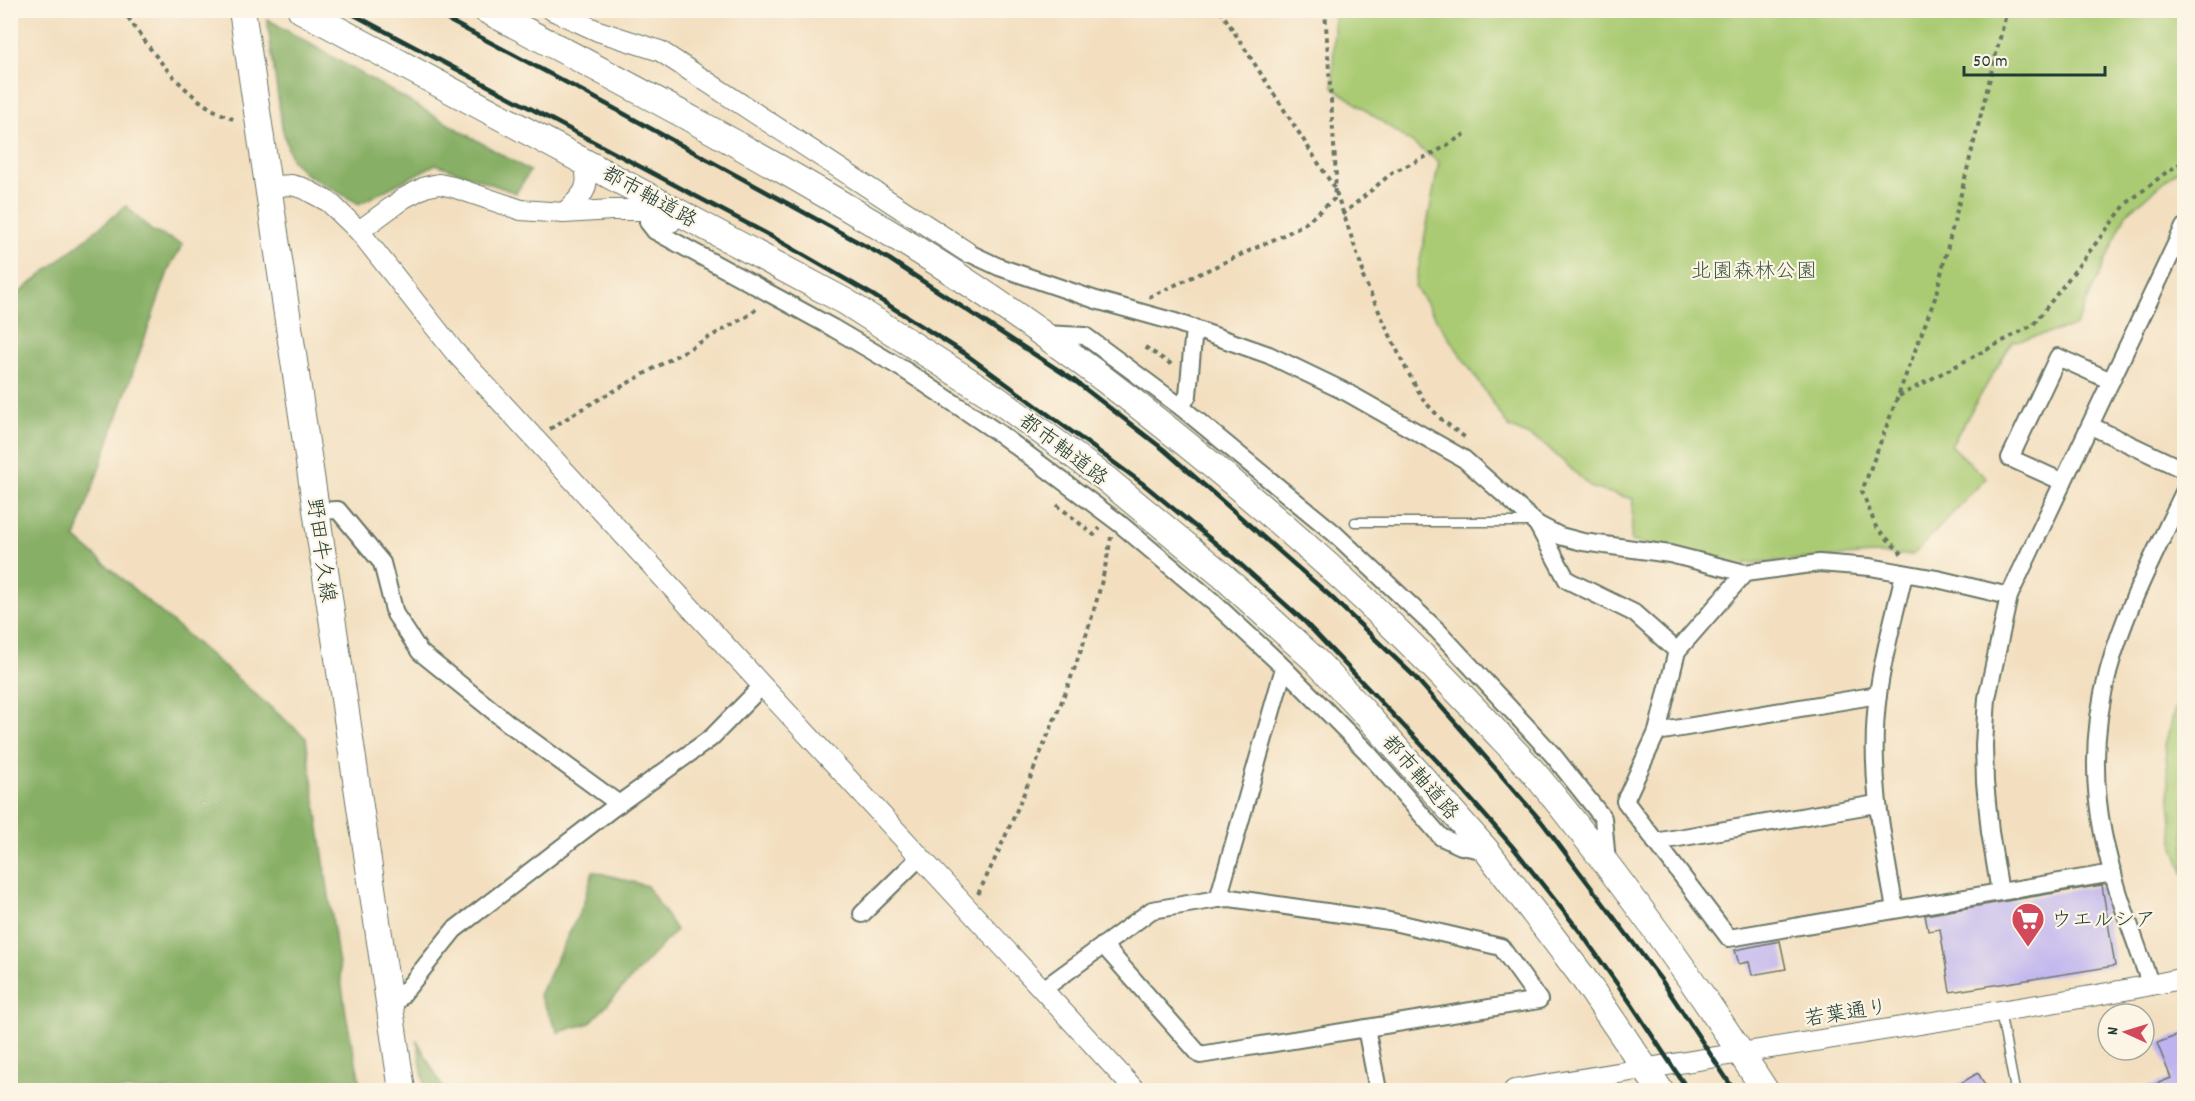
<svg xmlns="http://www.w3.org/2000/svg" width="2195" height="1101" viewBox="0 0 2195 1101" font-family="Dekko,'Klee One',sans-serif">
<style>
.green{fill:#aacb73;stroke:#648454;stroke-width:1.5}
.forest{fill:#87af65;stroke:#53764c;stroke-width:1.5}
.building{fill:#beb2ef}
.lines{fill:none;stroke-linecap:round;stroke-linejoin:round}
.service-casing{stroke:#697665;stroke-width:11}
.minor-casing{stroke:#697665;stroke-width:20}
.tertiary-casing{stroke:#697665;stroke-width:22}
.primary-casing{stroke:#697665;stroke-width:28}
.path{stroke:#697665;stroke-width:4;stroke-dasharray:4.5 4.5;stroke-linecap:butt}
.service{stroke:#fff;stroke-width:8}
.minor{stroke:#fff;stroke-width:16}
.tertiary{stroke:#fff;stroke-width:20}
.primary{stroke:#fff;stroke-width:26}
.rail{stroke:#1f3d34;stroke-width:4.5}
.labels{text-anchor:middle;stroke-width:4.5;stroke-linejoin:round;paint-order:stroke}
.street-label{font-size:21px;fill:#1f3d34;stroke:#fcf5e5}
.park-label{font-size:21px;fill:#3b5941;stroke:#fcf5e5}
.poi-label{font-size:21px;fill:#1f3d34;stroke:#fcf5e5;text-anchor:start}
</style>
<rect width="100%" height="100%" fill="#fcf5e5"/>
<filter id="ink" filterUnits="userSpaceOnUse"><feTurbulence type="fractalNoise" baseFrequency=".0167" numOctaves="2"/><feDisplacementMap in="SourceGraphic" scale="12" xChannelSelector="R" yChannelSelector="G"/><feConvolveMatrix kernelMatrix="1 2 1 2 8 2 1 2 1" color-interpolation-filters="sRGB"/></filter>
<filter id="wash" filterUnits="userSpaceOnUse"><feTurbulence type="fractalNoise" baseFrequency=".008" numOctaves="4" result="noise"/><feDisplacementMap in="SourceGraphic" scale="24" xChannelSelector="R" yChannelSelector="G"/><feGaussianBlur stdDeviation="1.35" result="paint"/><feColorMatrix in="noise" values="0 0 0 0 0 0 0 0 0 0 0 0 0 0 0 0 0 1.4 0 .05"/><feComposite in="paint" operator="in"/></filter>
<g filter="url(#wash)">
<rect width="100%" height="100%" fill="#f3dfc0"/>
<g class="green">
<polygon points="1332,11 2184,11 2184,165 2126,214 2076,326 2012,342 1951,445 1986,478 1913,555 1872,554 1738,564 1631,541 1633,499 1592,488 1542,442 1509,427 1415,287 1439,162 1333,87 1334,18"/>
<polygon points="2184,679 2184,875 2174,847 2165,744"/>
</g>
<g class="forest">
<polygon points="267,19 530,171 516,193 436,164 359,204 304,173 291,159 282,127"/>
<polygon points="126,206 152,231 183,244 170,266 75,538 306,738 347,1020 362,1090 11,1090 11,303 13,298"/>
<polygon points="593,871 647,886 676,930 590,1023 558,1032 539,995 583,905"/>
<polygon points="417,1040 444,1090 425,1090"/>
</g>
<g id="blocks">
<g class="building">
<polygon points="2102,885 2115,966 1950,992 1940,929 1928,931 1925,915"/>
<polygon points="1780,941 1786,969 1752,975 1749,962 1739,964 1735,950"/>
<polygon points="2184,1033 2184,1090 2141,1090 2171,1078 2157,1043"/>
<polygon points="1978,1073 1988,1090 1949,1090"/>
</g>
</g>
</g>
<g filter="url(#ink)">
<use href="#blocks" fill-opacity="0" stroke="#697665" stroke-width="1.5"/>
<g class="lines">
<g class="service-casing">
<g id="service">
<polyline points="1355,522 1530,522"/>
<polyline points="2000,1011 2015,1090"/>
</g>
</g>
<g class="minor-casing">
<g id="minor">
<polyline points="650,200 648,222 655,231 833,328 906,371 1000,434 1119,523 1212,601 1279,663 1367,752 1441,837 1461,846 1487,851"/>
<polyline points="967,252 999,267 1096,300 1175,322 1269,355 1348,393 1464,459 1537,524 1560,536 1583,542 1670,554 1745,573"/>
<polyline points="1043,334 1085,336 1181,407 1334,533 1438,631 1553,755 1603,818 1607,862"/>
<polyline points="1181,407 1188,395 1194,328"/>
<polyline points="2091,426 2184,470"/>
<polyline points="2063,482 2010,458 2058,357 2111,381"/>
<polyline points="316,511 338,510 382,563 395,614 420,652 508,723 619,804"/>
<polyline points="1537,524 1567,580 1634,613 1677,651"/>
<polyline points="2009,596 1937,579 1870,567 1819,563 1745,573 1677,651 1657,732 1625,801 1729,938 2113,873"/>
<polyline points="1657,732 1878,695"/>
<polyline points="1655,842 1876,804"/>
<polyline points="2000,892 1990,832 1985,782 1984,745 1987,698 2009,596 2184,227"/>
<polyline points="1218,899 1284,668"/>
<path d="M 1895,909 C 1882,838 1868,767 1878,695 C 1883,654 1895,614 1904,574"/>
<polyline points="862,914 919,858"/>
<path d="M 2151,986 C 2134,936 2113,885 2103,834 C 2076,699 2129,608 2184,492"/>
<polyline points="1042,990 1152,910 1218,899 1230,898 1389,921 1501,947 1539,1000 1200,1055 1103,945"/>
<polyline points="390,1010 454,930 613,808 711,738 762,686"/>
<polyline points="1366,1028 1378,1090"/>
</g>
</g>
<g class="tertiary-casing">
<g id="tertiary">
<polyline points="552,10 598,31 660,51 967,252"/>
<polyline points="268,187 291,185 303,188 329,202 359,231 454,351 1135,1090"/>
<path d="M 564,213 C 584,195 593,186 582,160"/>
<polyline points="359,231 404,198 425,187 439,184 453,187 521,210 564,213 612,210 649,210 671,222"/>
<path d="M 1514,1090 C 1666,1064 1818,1041 1970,1016 C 2042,1004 2114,994 2184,978"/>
</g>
</g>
<g class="primary-casing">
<g id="primary">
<polyline points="242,10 402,1090"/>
<polyline points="301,10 846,302 994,397 1106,479 1222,575 1317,662 1365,713 1487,851 1582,976 1660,1090"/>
<path d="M 486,10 C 630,85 773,161 911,246 C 1052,333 1181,435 1305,545 C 1367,599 1425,657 1482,717 C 1501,738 1522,758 1540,780 C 1621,879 1696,983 1765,1090"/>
</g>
</g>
<g class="path">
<path d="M 123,10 C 147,45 172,82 207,106 C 216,112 227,116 237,121"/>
<polyline points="1220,10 1335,189 1363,271 1361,273 1404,365 1424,401 1442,420 1467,439"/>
<polyline points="1342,215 1393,172 1436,152 1465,134"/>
<polyline points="1149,297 1288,233 1307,222 1334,199 1336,176 1325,10"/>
<polyline points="1145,347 1174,366"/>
<polyline points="1899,396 2033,325 2126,204 2164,174 2184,161"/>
<polyline points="550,429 580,410 749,315 759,307"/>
<polyline points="1057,505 1094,535 1100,528"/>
<polyline points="1902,554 1876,527 1862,491 1935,298 2007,10"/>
<path d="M 978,894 C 1003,844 1024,794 1045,742 C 1073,676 1099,608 1111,537"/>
</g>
<use href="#service" class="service"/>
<use href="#minor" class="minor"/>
<use href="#tertiary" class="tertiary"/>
<use href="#primary" class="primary"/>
<g class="rail">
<polyline points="345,10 769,235 871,294 964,353 1142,483 1230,555 1304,621 1438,762 1512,846 1581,933 1632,1005 1688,1090"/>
<polyline points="429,10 586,93 889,259 1075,381 1163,449 1328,594 1414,676 1467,736 1541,821 1662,981 1734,1090"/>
</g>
</g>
</g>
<defs>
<g id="supermarket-pin" transform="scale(1.725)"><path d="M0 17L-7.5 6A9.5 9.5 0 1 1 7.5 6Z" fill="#d1495b" stroke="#fcf5e5"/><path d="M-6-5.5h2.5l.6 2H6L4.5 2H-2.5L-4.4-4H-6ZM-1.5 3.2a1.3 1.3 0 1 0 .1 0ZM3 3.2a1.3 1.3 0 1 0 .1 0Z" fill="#fff"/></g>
</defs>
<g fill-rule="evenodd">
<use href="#supermarket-pin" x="2028" y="919"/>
</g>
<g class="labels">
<g class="street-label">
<text transform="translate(650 196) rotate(29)" y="7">都市軸道路</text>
<text transform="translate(1064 449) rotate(37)" y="7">都市軸道路</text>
<text transform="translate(322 550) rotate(82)" y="7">野田牛久線</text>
<text transform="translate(1421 777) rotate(49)" y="7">都市軸道路</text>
<text transform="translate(1846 1012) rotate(-9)" y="7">若葉通り</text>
</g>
<g class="park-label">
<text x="1754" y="277">北園森林公園</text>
</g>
<g class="poi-label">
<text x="2051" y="926">ウエルシア</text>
</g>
</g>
<rect width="2195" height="1101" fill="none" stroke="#fcf5e5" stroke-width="36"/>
<g transform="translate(2126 1032) rotate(274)"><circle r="28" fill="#fcf5e5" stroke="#a4ab9e" stroke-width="1.5"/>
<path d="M0-4.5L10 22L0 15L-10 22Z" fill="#d1495b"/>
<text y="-9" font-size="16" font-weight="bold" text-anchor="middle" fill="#1f3d34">N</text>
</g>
<path d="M1964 66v9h141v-9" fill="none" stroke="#1f3d34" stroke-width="3"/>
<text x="1973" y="66" font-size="18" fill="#1f3d34" stroke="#fcf5e5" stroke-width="4.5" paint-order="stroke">50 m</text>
</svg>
